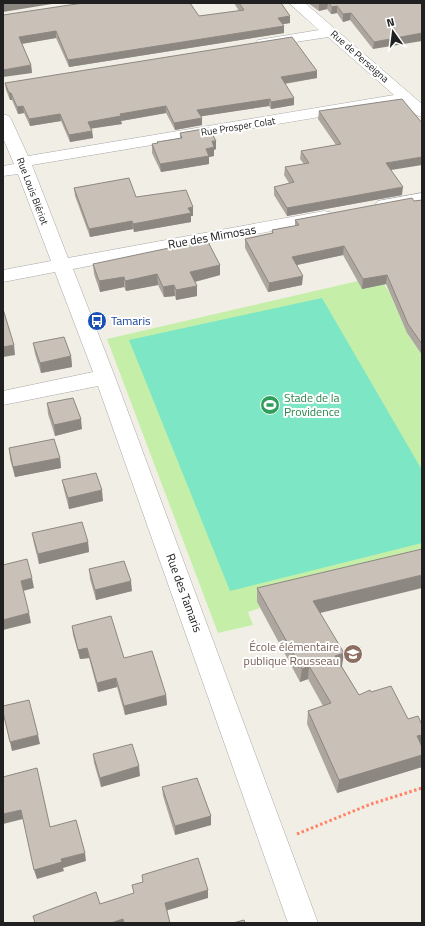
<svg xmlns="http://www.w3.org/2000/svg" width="425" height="926" viewBox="0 0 425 926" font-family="'Titillium Web',sans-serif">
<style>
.grass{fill:#c5efa8}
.pitch{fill:#7de6c5}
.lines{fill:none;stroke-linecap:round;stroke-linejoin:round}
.street-casing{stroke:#a7a7a7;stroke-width:1}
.path{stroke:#ff8368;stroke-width:3;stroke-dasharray:2.5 2.5;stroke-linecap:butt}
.street{fill:#fff;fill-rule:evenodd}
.wall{fill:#ada69e}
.shaded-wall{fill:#8d8781}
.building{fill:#c9c1b8;stroke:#8d8781}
.labels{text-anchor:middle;stroke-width:4;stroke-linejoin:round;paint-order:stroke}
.far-street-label{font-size:10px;fill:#202020;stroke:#fff}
.street-label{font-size:12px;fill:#202020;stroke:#fff}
.transit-label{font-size:12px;fill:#164399;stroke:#fff;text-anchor:start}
.leisure-label{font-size:12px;fill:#27864d;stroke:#fff;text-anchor:start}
.education-label{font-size:12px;fill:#785e54;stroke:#fff;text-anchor:end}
</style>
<rect width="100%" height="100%" fill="#f1eee5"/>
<polygon class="grass" points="358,281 362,288 384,284 389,292 408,335 422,355 422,563 257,602 260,608 248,612 253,625 218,633 107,339"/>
<polygon class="pitch" points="322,298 422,470 422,543 230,591 129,340"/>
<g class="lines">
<g class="street-casing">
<g id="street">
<polygon points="289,3 305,3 422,104 422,117 416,115 403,103 32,165 68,258 324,211 330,212 333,216 330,220 324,221 73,269 115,377 318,923 288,923 98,386 3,405 3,391 93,372 55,272 3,282 3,270 51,261 18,174 3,176 3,166 14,164 3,138 3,114 9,116 11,119 28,156 394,95 328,37 263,47 258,46 256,43 258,40 319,30"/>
<polygon points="422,193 422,203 384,210 378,209 375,205 378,201"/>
</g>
</g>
<polyline class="path" points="297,834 371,804 422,788"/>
<use href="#street" class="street"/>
</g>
<g class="wall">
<polygon points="234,3 281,3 290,23 283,24 284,33 69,67 56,38 22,44 31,65 32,73 3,15 199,16 239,11"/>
<polygon points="308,3 422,3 373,49 350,20 343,22 337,13 331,14 327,9 319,11"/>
<polygon points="317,71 317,78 285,84 294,98 294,105 271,109 269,106 201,116 202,125 175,130 166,113 121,121 122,124 91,128 92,131 93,138 70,142 61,121 30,126 24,113 18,114 12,100 10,100 6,90 5,83"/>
<polygon points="319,111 391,170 402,195 287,216 274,195 274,187 289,183 284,175 285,167 304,164 300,159 301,151 336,145 318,119"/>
<polygon points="180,133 216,149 214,150 214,156 209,157 209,164 161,172 152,153 152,144 157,144 157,142 180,138"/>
<polygon points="74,188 136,197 193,207 193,216 191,216 191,222 134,232 133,229 90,237 75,196"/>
<polygon points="422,200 422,355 407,333 386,284 362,289 343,255 297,265 302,285 268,292 245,248 245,239 272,233 272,230 295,226 295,220"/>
<polygon points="93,264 220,275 195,282 197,286 197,296 176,300 175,296 164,297 158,285 126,291 124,287 100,292 94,274"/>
<polygon points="33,343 71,356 72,367 41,373 35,354"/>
<polygon points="47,403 82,429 55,436 48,414"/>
<polygon points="9,448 60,458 61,468 15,477 10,459"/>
<polygon points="62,480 103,501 69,509 64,490"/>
<polygon points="32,533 88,542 89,552 39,564 34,544"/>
<polygon points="89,569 132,591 96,600 90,579"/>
<polygon points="257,588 320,613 342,666 342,667 359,695 371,692 408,719 422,725 422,767 337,793 307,724 308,711 323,706 308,679 300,682 257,602"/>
<polygon points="72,626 124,658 166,695 167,705 125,715 117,687 98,692 89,658 80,659 73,635"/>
<polygon points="93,754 140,776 101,787 94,763"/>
<polygon points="162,787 211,816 211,825 175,835 163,796"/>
</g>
<g class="shaded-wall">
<polygon points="12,3 58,3 3,12 3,4"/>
<polygon points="323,3 328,3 327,9 319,11 319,4"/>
<polygon points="337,6 337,13 331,14 332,7"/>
<polygon points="351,13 350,20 343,22 343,14"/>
<polygon points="290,16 290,23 278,25 278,18"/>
<polygon points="284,26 284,33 69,67 68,60"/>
<polygon points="56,31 56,38 20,44 19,37"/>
<polygon points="422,33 422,41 373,49 374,42"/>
<polygon points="31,65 32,73 3,77 3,70"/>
<polygon points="317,71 317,78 281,84 281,77"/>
<polygon points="9,93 11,93 12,100 10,100"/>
<polygon points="294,98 294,105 271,109 271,102"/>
<polygon points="270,99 269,106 197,117 197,110"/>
<polygon points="23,106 24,113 18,114 17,107"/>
<polygon points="166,106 166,113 121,121 122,124 89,129 88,122 120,114"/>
<polygon points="60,114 61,121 30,126 29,119"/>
<polygon points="202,118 202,125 175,130 174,123"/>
<polygon points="92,131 93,138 70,142 69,135"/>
<polygon points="212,141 216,141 216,149 214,150 214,156 209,157 209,164 161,172 160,164 206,149"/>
<polygon points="422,157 422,165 385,171 386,163"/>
<polygon points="403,187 402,195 287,216 287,208"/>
<polygon points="193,207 193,216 191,216 191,222 134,232 133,224"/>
<polygon points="132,221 133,229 90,237 89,229"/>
<polygon points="344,246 343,255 292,266 292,257"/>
<polygon points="220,265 220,275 190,283 190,272"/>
<polygon points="157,274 158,285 126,291 125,281"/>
<polygon points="387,275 386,284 362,289 363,279"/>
<polygon points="303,276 302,285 268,292 269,283"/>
<polygon points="124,277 124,287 100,292 99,281"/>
<polygon points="174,285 175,296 164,297 163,287"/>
<polygon points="197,286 197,296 176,300 176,290"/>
<polygon points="14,345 15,355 3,357 3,347"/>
<polygon points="71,356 72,367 41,373 40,363"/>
<polygon points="81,419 82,429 55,436 54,425"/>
<polygon points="60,458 61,468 15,477 13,467"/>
<polygon points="102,490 103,501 69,509 68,498"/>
<polygon points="88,542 89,552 39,564 38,554"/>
<polygon points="422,575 422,588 312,615 313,601"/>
<polygon points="32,578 34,588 23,591 21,581"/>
<polygon points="131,581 132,591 96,600 95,590"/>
<polygon points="29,613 31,623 3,630 3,620"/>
<polygon points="87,648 89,658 80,659 78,650"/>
<polygon points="344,653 342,666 333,670 335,656"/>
<polygon points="309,666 308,679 300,682 302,669"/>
<polygon points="116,678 117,687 98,692 97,683"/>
<polygon points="166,695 167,705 125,715 124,706"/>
<polygon points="38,735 40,744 12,751 10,742"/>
<polygon points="422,735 422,747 417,736"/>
<polygon points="422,755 422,767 337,793 339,780"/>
<polygon points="139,766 140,776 101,787 100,778"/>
<polygon points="21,810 23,819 3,824 3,814"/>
<polygon points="211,816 211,825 175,835 175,826"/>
<polygon points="85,853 86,861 63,868 64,871 37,879 34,870 61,859"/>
<polygon points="208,890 208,898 165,911 165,903"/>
<polygon points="123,919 123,923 111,923"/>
</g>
<g class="building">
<polygon points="3,3 12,3 3,4"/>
<polygon points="83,3 190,3 199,16 244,10 239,3 281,3 290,16 278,18 284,26 68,60 56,31 19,37 31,65 3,70 3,15"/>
<polygon points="329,3 422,3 422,33 374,42 351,13 343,14 337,6 332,7"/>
<polygon points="292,37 317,71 281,77 294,98 271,102 270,99 197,110 202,118 174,123 166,106 120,114 121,116 88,122 92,131 69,135 60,114 29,119 23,106 17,107 11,93 9,93 5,83"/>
<polygon points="402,99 422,123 422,157 386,163 403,187 287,208 274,187 294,182 285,167 309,163 301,151 341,144 319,111"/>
<polygon points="209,128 216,141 212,141 214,147 206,149 209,156 160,164 152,144 158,143 157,142 182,138 180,133"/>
<polygon points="129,178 136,197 186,190 193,207 188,208 191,213 133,224 132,221 89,229 74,188"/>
<polygon points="412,198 414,201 422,200 422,344 408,324 387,275 363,279 344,246 292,257 303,276 269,283 245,239 273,233 272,230 299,225 295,220"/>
<polygon points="207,240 220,265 190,272 197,286 176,290 174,285 163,287 157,274 125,281 124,277 99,281 93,264"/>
<polygon points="3,309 14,345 3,347"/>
<polygon points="64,337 71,356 40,363 33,343"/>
<polygon points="73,398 81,419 54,425 47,403"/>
<polygon points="54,439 60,458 13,467 9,448"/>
<polygon points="96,473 102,490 68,498 62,480"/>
<polygon points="82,522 88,542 38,554 32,533"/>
<polygon points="422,549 422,575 313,601 344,653 335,656 359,695 370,690 371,692 391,686 408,719 418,716 422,725 422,735 417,736 422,747 422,755 339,780 308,711 331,703 309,666 302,669 257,588"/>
<polygon points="27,559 32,578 21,581 29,613 3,620 3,565"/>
<polygon points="124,561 131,581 95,590 89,569"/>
<polygon points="111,616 124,658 152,651 166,695 124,706 116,678 97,683 87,648 78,650 72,626"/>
<polygon points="29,700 38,735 10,742 3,712 3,706"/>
<polygon points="132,744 139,766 100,778 93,754"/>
<polygon points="37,768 50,827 76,820 85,853 61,859 62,862 34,870 21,810 3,814 3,777"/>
<polygon points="197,778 211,816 175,826 162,787"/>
<polygon points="198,858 208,890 165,903 170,923 124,923 123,919 111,923 35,923 33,916 96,892 100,904 134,893 132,885 143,882 142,875"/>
<polygon points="244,920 245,923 233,923"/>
</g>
<defs>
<g id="bus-disc" transform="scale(1)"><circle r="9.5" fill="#1a4fb4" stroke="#fff"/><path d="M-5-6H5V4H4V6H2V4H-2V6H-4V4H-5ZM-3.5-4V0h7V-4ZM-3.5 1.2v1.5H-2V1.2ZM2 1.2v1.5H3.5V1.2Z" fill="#fff"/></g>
<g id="stadium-disc" transform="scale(1)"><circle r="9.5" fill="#2e9e5b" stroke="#fff"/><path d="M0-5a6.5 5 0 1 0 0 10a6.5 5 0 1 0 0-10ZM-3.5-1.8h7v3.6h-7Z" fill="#fff"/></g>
<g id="school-disc" transform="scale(1)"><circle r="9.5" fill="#8d6e63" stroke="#fff"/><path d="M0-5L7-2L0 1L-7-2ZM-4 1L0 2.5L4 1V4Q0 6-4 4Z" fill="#fff"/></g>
</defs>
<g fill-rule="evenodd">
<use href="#bus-disc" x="97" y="321"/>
<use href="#stadium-disc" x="270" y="405"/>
<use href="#school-disc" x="353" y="654"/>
</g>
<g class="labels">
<g class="far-street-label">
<text transform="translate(360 56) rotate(41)" y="4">Rue de Perseigna</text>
<text transform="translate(238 126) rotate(-9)" y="4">Rue Prosper Colat</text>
<text transform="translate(33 191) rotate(69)" y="4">Rue Louis Blériot</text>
</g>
<g class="street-label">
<text transform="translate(212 237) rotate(-10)" y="4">Rue des Mimosas</text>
<text transform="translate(184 593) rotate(70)" y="4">Rue des Tamaris</text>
</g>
<g class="transit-label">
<text x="111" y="325">Tamaris</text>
</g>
<g class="leisure-label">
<text x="284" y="402">Stade de la<tspan x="284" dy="14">Providence</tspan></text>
</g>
<g class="education-label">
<text x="339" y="651">École élémentaire<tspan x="339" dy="14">publique Rousseau</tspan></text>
</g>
</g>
<rect width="425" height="926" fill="none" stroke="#202020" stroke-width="8"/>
<g transform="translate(393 32) rotate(346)" stroke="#ffffff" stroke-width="3" paint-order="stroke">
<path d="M0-3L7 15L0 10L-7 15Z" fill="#202020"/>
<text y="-6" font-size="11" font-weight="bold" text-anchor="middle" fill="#202020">N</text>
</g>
</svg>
